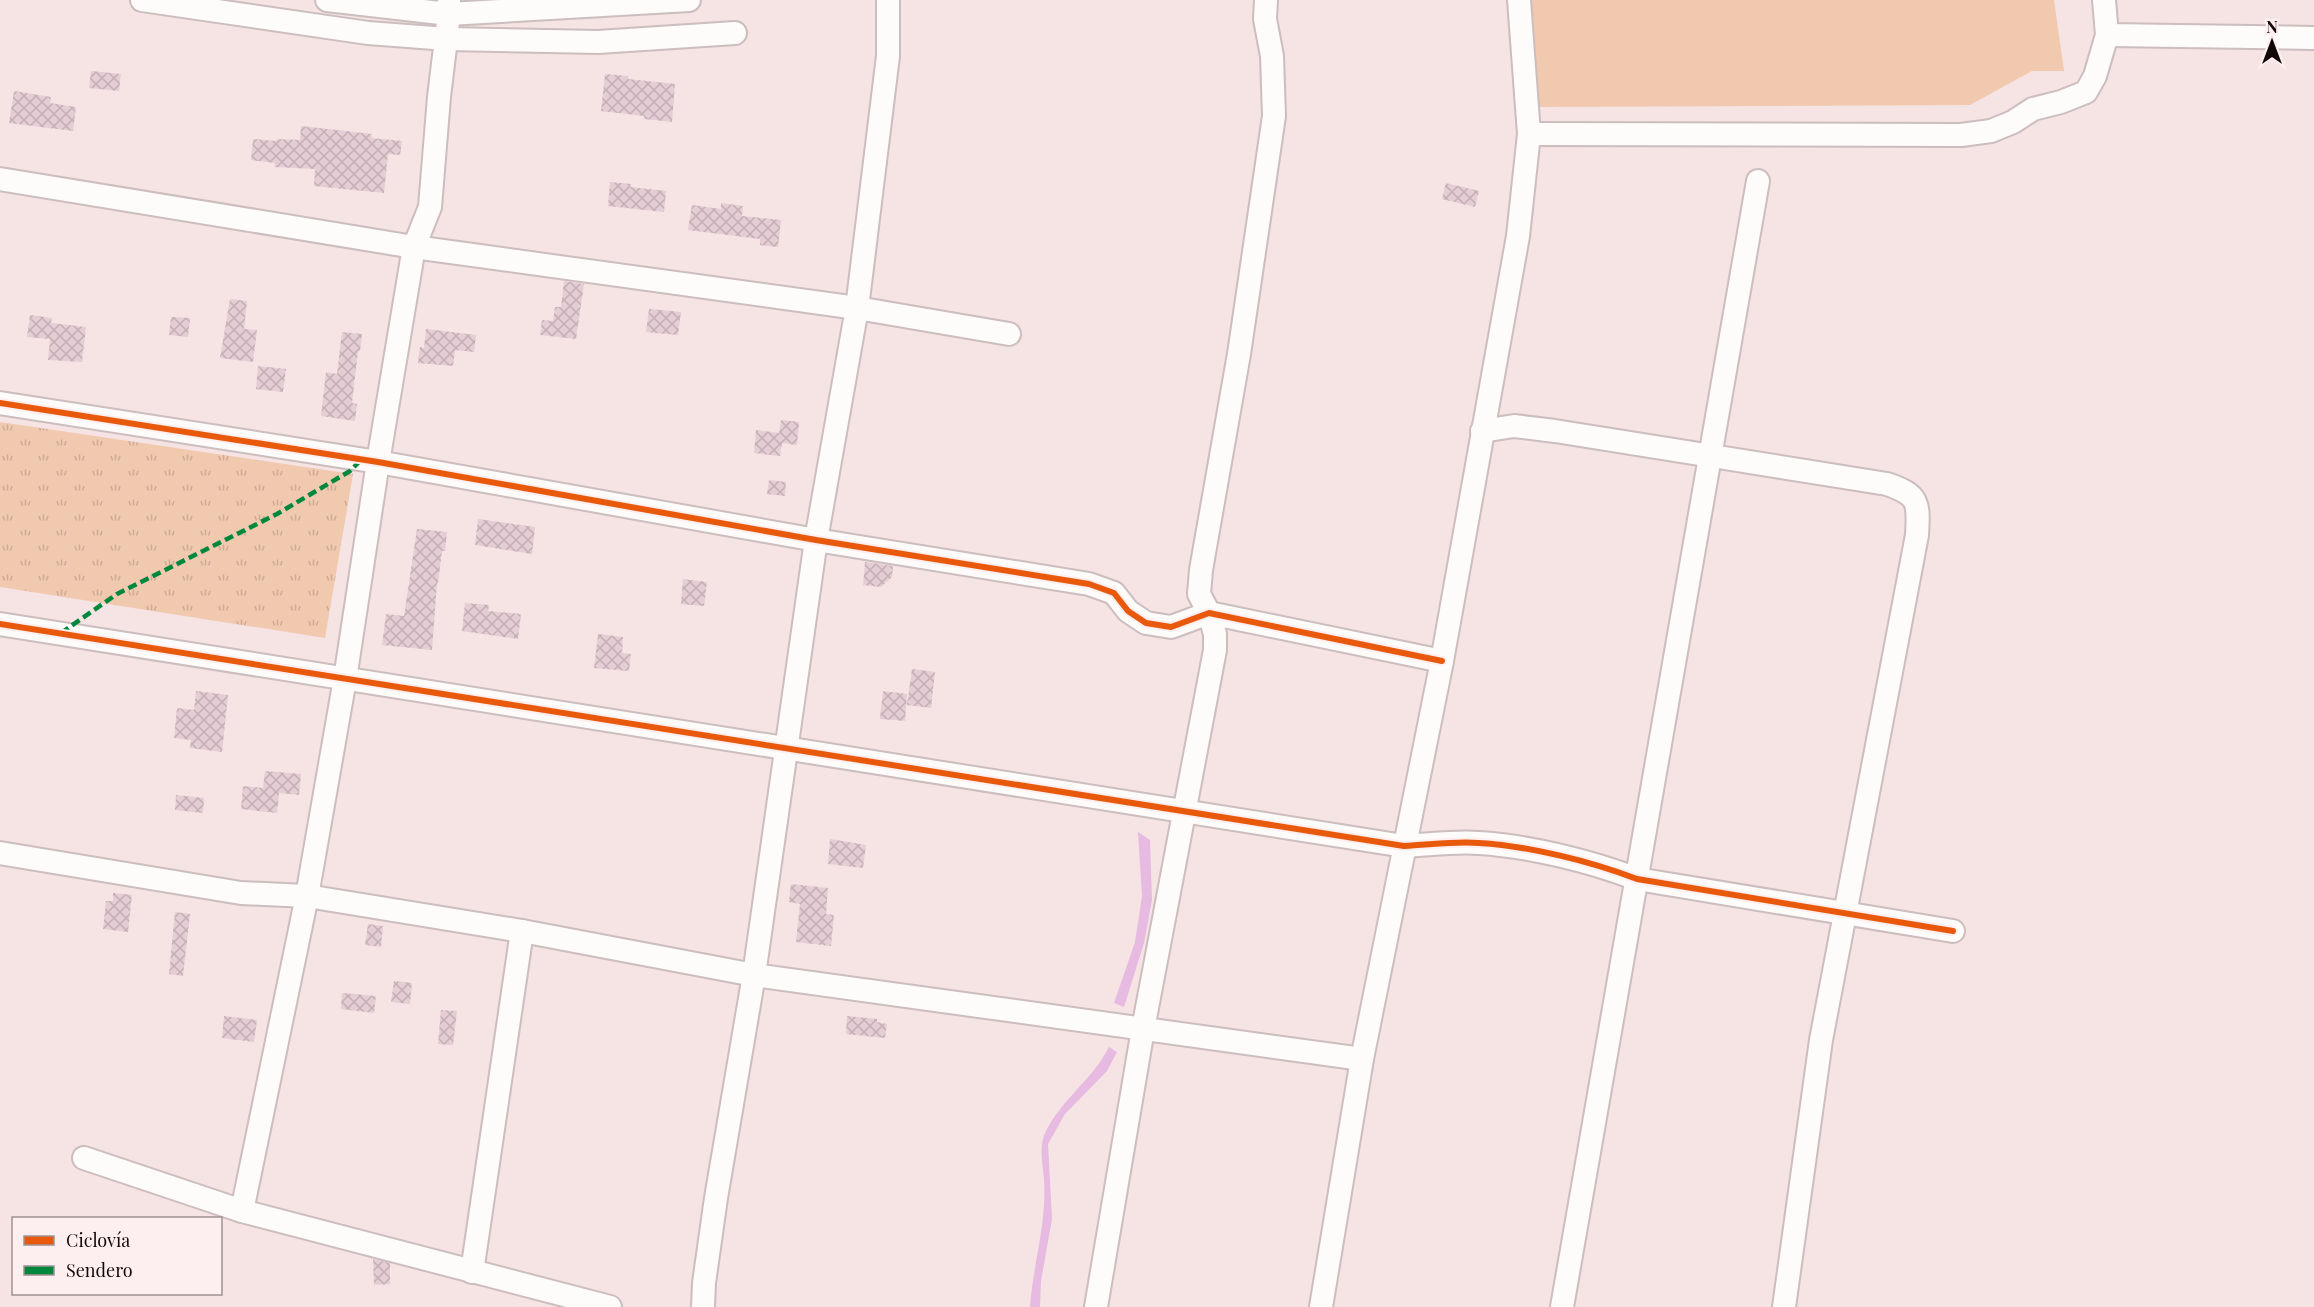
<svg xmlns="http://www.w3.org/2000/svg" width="2314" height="1307" viewBox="0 0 2314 1307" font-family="'Playfair Display',serif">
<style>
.grass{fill:#f1c9af}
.park{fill:url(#park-tufts)}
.water{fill:#e7bae2}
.building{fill:url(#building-cross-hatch)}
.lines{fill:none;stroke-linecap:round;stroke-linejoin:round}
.minor-casing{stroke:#ccbdbe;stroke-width:26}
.minor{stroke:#fefbfb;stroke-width:22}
.quiet{stroke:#00873e;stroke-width:4.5;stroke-dasharray:9 4.5;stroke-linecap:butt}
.cycleway-casing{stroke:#fdeeef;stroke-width:10}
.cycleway{stroke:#e8590c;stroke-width:6}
</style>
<defs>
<pattern id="park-tufts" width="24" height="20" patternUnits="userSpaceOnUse" patternTransform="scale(1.5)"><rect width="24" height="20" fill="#f1c9af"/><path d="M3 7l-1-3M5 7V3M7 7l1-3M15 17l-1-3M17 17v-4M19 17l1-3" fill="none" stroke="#ceab95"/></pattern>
<pattern id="building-cross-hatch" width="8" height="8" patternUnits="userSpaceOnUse" patternTransform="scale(1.5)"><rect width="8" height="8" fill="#e4cdd4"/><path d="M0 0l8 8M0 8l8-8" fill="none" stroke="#c3afb5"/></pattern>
</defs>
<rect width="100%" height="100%" fill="#f6e3e4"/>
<polygon class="grass" points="1528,0 2054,0 2064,71 2032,71 1970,105 1536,107"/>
<polygon class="park" points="0,422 353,474 325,638 0,587"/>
<g class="water">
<polygon points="1138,832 1150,840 1152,900 1144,943 1124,1007 1114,1003 1135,942 1142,896"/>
<path d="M 1109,1047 L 1117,1052 L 1107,1071 L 1065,1114 L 1048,1144 L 1052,1219 L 1041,1281 L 1040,1307 L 1030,1307 C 1033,1264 1047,1223 1044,1180 C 1043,1163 1038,1147 1046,1131 C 1062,1099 1093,1079 1109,1047 Z"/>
</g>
<g class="building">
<polygon points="91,71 121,74 119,91 89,88"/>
<polygon points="605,74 628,76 628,79 675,84 672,122 644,119 644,116 601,111"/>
<polygon points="14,91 51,97 50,103 76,107 73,131 9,123"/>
<polygon points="301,126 372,134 371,138 402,141 400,155 388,154 384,193 314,186 315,169 275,167 275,163 251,160 253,139 276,141 277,139 300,140"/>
<polygon points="610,182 631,184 630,187 666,191 664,212 608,206"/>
<polygon points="1446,183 1479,191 1475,207 1442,199"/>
<polygon points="721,203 743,206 742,216 781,220 778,247 760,245 760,239 688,230 692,205 721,209"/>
<polygon points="564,281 584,284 576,339 540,335 542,320 553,321 555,307 561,307"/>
<polygon points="230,299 247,301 244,329 257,330 253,362 220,358"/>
<polygon points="649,309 681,312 678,335 646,332"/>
<polygon points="30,315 52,318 51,323 86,327 82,362 48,360 50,339 27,337"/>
<polygon points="171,317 190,318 188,337 169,335"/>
<polygon points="426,329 476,335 474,352 455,350 453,366 418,363 420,347 424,348"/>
<polygon points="342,332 362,334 360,351 358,351 352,403 357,404 355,421 321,416 326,372 337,374"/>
<polygon points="258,366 286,369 283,392 256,389"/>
<polygon points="781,420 799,422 797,445 782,443 780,456 754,453 756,430 779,433"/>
<polygon points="769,480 786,482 785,496 767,494"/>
<polygon points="478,519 535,527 532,554 475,545"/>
<polygon points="417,529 447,532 445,551 442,551 438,583 437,583 432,650 382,645 386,614 404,616"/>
<polygon points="865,562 893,566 892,577 881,587 863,585"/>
<polygon points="683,579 707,582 704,606 681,604"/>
<polygon points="465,603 489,605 488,611 521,614 518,639 462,631"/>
<polygon points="598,634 623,637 622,653 631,654 629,671 594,668"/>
<polygon points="912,669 935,672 931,708 907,705"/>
<polygon points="196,691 228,695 222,752 190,748 191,740 174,738 177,708 194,710"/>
<polygon points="883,691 907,694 905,721 880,719"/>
<polygon points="265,771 301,774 299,795 279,793 277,813 241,809 243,786 263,788"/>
<polygon points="176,795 204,798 203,813 175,810"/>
<polygon points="830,839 866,845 863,868 828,864"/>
<polygon points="791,884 828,888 826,914 834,915 831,946 796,942 800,904 789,902"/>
<polygon points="113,893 132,895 128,932 103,929 106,901 113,901"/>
<polygon points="175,912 190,914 183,976 169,974"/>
<polygon points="368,924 383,926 381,947 365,945"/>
<polygon points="394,981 412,983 410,1004 391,1002"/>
<polygon points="342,993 376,996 374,1013 341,1009"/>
<polygon points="441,1010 457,1011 453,1045 438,1044"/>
<polygon points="224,1016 257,1020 254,1042 222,1038"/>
<polygon points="847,1016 877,1019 877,1022 887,1024 885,1038 846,1034"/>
<polygon points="373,1259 390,1263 390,1284 374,1285"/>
</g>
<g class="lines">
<g class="minor-casing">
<g id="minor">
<polyline points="142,0 368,33 447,39 598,42 735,33"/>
<polyline points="327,0 449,14 449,1"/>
<polyline points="2107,35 2314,38"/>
<polyline points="1529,134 1961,135 1991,131 2013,122 2033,109 2061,102 2086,92 2095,76 2107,35 2104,0"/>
<polyline points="0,179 414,247 857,308 1009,334"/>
<polyline points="0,403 378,462 816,540 1089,584 1114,593 1128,611 1146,623 1171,627 1209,613 1442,661"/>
<path d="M 1482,431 L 1514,426 L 1555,431 L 1887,484 C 1919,495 1919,502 1917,535 L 1821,1040 L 1784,1307"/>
<path d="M 0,624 L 1404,846 C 1429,845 1454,841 1479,843 C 1529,846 1590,861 1637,879 L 1953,931"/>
<polyline points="0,853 241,893 307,896 522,931 754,975 1362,1059"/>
<polyline points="84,1158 242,1211 610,1307"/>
<polyline points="242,1211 307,896 345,679 378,462 414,247 430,207 439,97 449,14 689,0"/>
<polyline points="472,1272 522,931"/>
<polyline points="703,1307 704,1283 716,1198 754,975 816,540 857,308 888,56 888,0"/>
<polyline points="1096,1307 1143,1029 1215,650 1215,634 1209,613 1199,594 1201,570 1239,354 1274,116 1272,56 1265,19 1266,0"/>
<polyline points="1321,1307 1362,1059 1442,661 1518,236 1529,134 1519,0"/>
<polyline points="1562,1307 1758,181"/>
</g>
</g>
<use href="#minor" class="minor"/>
<polyline class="quiet" points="61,633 117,594 277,514 350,471 359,462"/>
<g class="cycleway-casing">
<g id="cycleway">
<polyline points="0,403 378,462 816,540 1089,584 1114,593 1128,611 1146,623 1171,627 1209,613 1442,661"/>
<path d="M 0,624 L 1404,846 C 1429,845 1454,841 1479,843 C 1529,846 1590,861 1637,879 L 1953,931"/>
</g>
</g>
<use href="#cycleway" class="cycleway"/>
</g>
<rect x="12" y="1217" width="210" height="78" fill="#fdeeef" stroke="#9f9293" stroke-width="1.5"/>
<rect x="24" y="1236" width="30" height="9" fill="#e8590c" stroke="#9f9293" stroke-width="1.5"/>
<text x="66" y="1247" font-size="18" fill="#130809">Ciclovía</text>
<rect x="24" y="1266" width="30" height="9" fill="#00873e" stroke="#9f9293" stroke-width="1.5"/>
<text x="66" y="1277" font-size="18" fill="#130809">Sendero</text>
<g transform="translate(2272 42)" stroke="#fdeeef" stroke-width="4.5" paint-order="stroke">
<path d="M0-4.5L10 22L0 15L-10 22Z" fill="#130809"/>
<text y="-9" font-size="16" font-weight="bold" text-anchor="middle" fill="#130809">N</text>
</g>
</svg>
